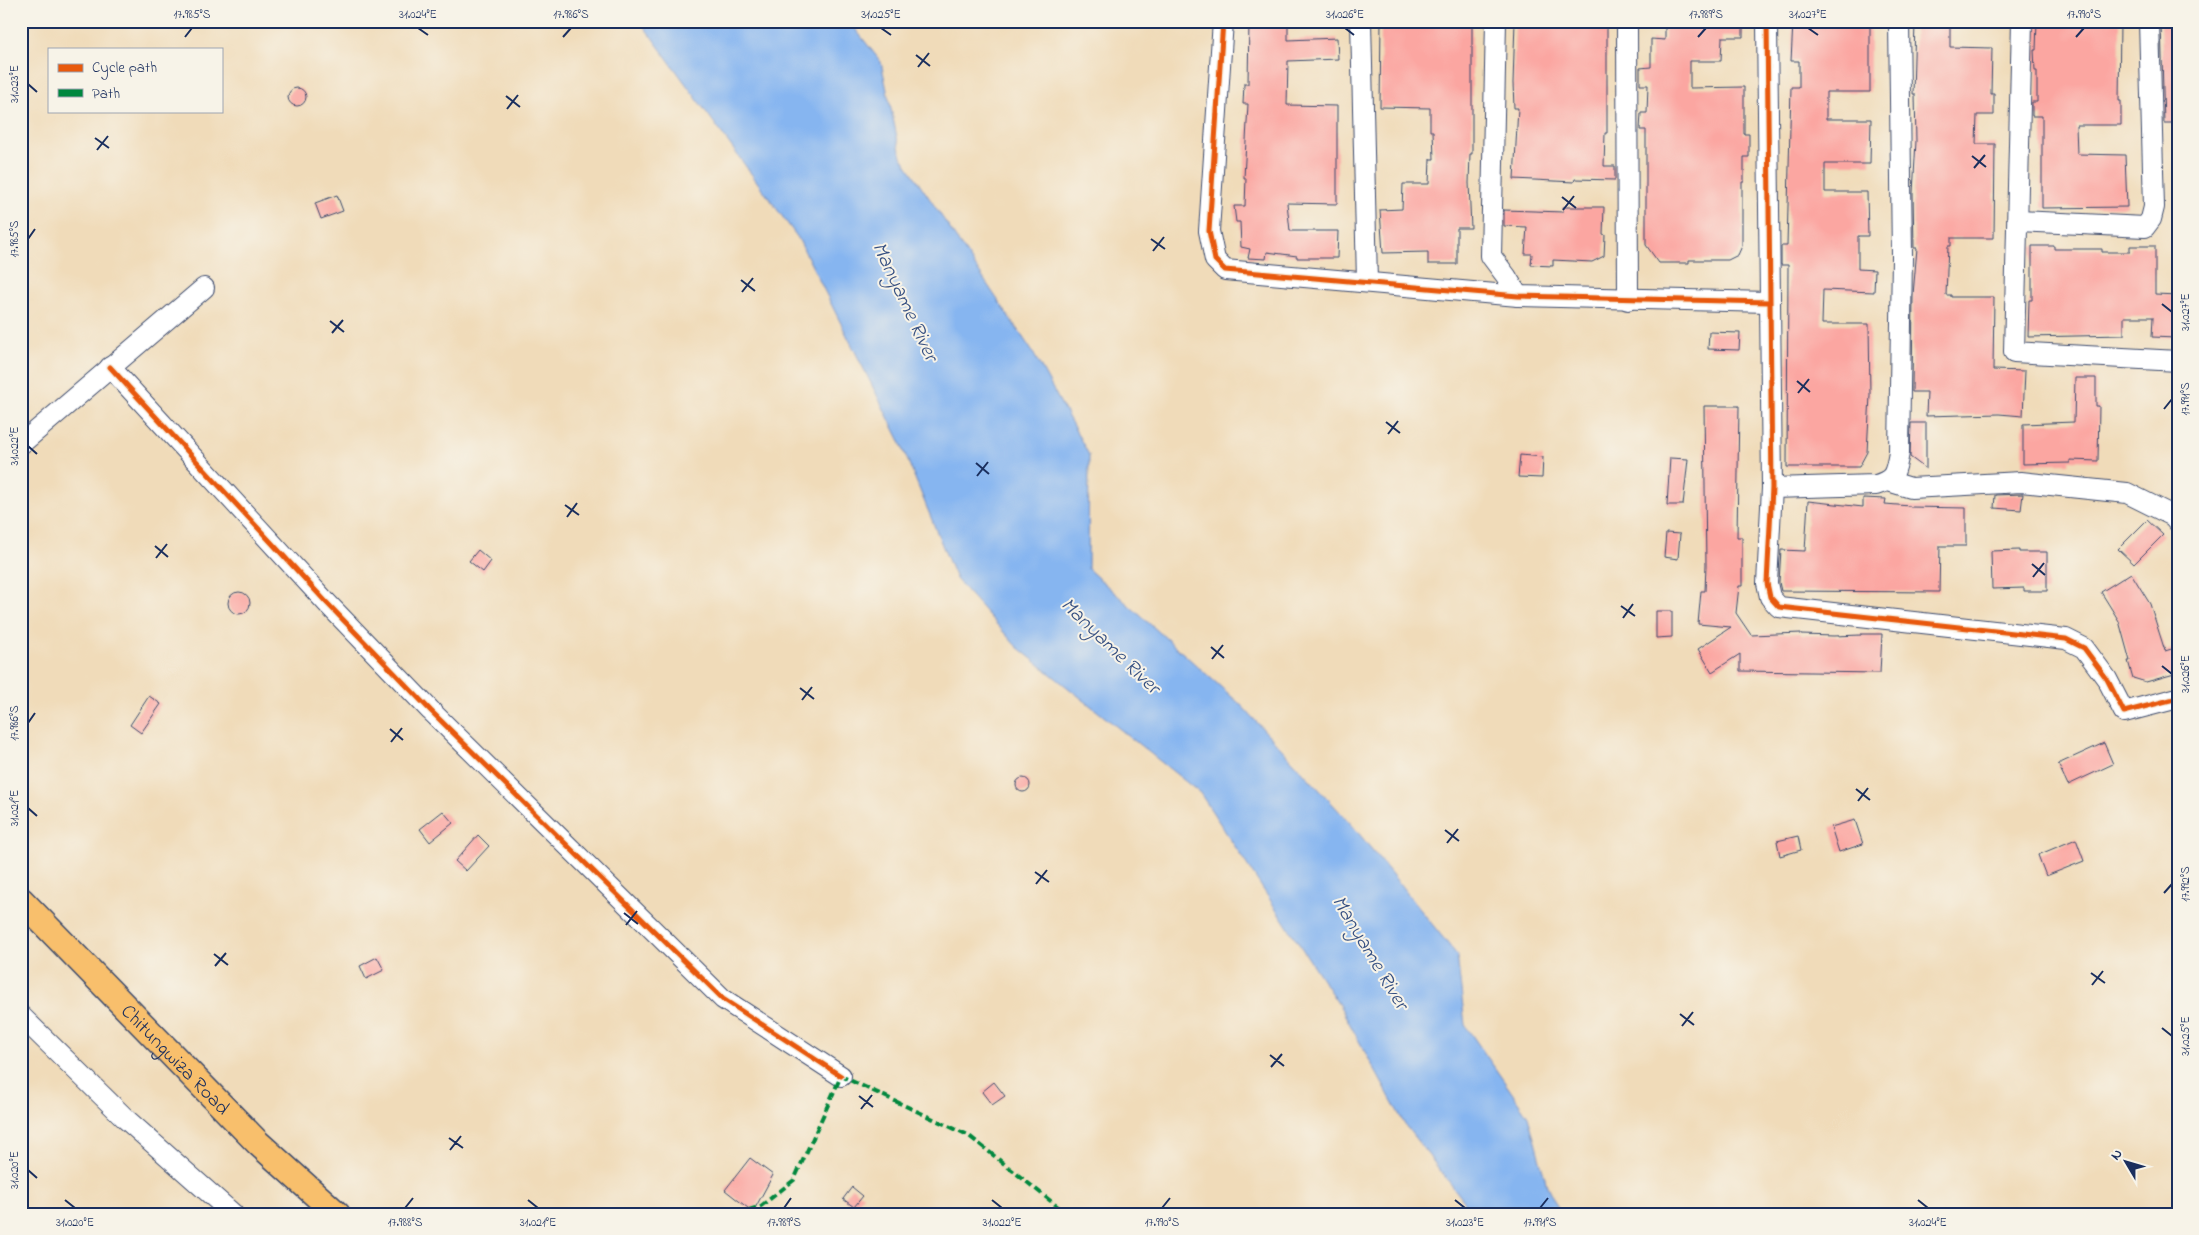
<svg xmlns="http://www.w3.org/2000/svg" width="2199" height="1235" viewBox="0 0 2199 1235" font-family="'Indie Flower',sans-serif">
<style>
.water{fill:#86b5f0;stroke:#5072a7}
.building{fill:#fba6a1}
.lines{fill:none;stroke-linecap:round;stroke-linejoin:round}
.minor-casing{stroke:#3b496c;stroke-width:22}
.major-casing{stroke:#3b496c;stroke-width:28}
.minor{stroke:#fff;stroke-width:20}
.major{stroke:#f8bf6c;stroke-width:25}
.quiet{stroke:#00873e;stroke-width:4;stroke-dasharray:8 4;stroke-linecap:butt}
.cycleway-casing{stroke:#f7f3e8;stroke-width:8}
.cycleway{stroke:#e8590c;stroke-width:5}
.ticks{fill:none;stroke:#1b2f5e;stroke-width:2}
.labels{text-anchor:middle;stroke-width:4;stroke-linejoin:round;paint-order:stroke}
.street-label{font-size:20px;fill:#1b2f5e;stroke:#f7f3e8}
.water-label{font-size:21px;font-style:italic;fill:#365082;stroke:#f7f3e8}
.neatline{fill:none;stroke:#1b2f5e;stroke-width:2}
.ticks-label{font-size:12px;text-anchor:middle;fill:#1b2f5e}
</style>
<rect width="100%" height="100%" fill="#f7f3e8"/>
<filter id="ink" filterUnits="userSpaceOnUse"><feTurbulence type="fractalNoise" baseFrequency=".02" numOctaves="2"/><feDisplacementMap in="SourceGraphic" scale="10" xChannelSelector="R" yChannelSelector="G"/><feConvolveMatrix kernelMatrix="1 2 1 2 8 2 1 2 1" color-interpolation-filters="sRGB"/></filter>
<filter id="wash" filterUnits="userSpaceOnUse"><feTurbulence type="fractalNoise" baseFrequency=".0096" numOctaves="4" result="noise"/><feDisplacementMap in="SourceGraphic" scale="20" xChannelSelector="R" yChannelSelector="G"/><feGaussianBlur stdDeviation="1.12" result="paint"/><feColorMatrix in="noise" values="0 0 0 0 0 0 0 0 0 0 0 0 0 0 0 0 0 1.4 0 .05"/><feComposite in="paint" operator="in"/></filter>
<g filter="url(#wash)">
<rect width="100%" height="100%" fill="#f0dbb9"/>
<polygon class="water" points="640,21 849,21 881,62 901,156 1032,351 1089,455 1088,569 1240,704 1352,825 1457,955 1465,1025 1528,1116 1547,1186 1561,1214 1474,1214 1405,1125 1341,1008 1200,793 1017,647 956,579 899,439 798,238"/>
<g id="blocks">
<g class="building">
<polygon points="1249,21 1288,21 1288,40 1337,38 1338,59 1288,61 1287,105 1337,106 1337,204 1287,203 1290,231 1338,231 1337,258 1297,258 1297,256 1267,252 1266,259 1248,258 1250,249 1241,247 1240,222 1236,222 1234,206 1245,206 1246,178 1244,178 1248,104 1243,104 1244,84 1248,84"/>
<polygon points="1381,21 1472,21 1472,154 1470,154 1469,183 1471,228 1457,228 1457,264 1428,264 1428,252 1383,253 1380,210 1402,209 1403,184 1429,184 1430,159 1434,159 1433,131 1430,131 1430,108 1380,107"/>
<polygon points="1515,21 1607,21 1607,133 1605,133 1604,166 1615,166 1615,180 1575,179 1574,182 1514,179 1518,108 1514,108 1513,83"/>
<polygon points="1665,21 1743,21 1743,37 1722,37 1721,61 1690,61 1690,88 1744,87 1744,134 1749,134 1749,157 1744,157 1744,182 1742,182 1742,246 1738,255 1728,260 1689,260 1689,263 1659,263 1646,245 1646,130 1640,130 1641,113 1647,113 1648,85 1640,85 1640,68 1651,67 1651,39 1665,40"/>
<polygon points="1828,21 1828,23 1870,23 1870,92 1826,92 1826,119 1871,119 1870,164 1825,164 1825,192 1867,192 1868,236 1858,236 1858,269 1875,270 1874,292 1823,290 1822,324 1869,324 1870,395 1867,452 1859,467 1787,467 1788,265 1781,265 1781,246 1787,246 1791,87 1799,87 1799,61 1791,61 1793,22"/>
<polygon points="1915,22 1950,22 1950,47 1992,48 1991,94 1994,94 1994,115 1977,115 1976,144 1995,144 1994,238 1951,238 1951,246 1948,246 1946,295 1951,295 1951,297 1994,297 1993,370 2025,371 2023,416 1999,414 1926,416 1927,392 1912,392 1913,295 1917,248 1914,248 1913,193 1916,141 1915,94 1913,94"/>
<polygon points="2037,22 2120,23 2119,101 2121,101 2121,125 2076,125 2077,154 2125,155 2127,207 2042,208 2042,116 2032,116 2032,102 2037,102 2037,71 2035,71 2034,50 2036,50"/>
<polygon points="2161,22 2178,22 2178,123 2164,123"/>
<circle cx="297" cy="97" r="9"/>
<polygon points="337,195 343,211 321,219 315,203"/>
<polygon points="1563,207 1604,207 1603,234 1605,235 1604,256 1592,262 1553,260 1553,266 1531,265 1532,254 1525,254 1527,227 1504,226 1504,210 1563,212"/>
<polygon points="2032,246 2054,246 2054,249 2102,249 2102,252 2130,252 2130,246 2155,246 2155,294 2178,295 2176,338 2152,337 2153,317 2124,317 2124,335 2028,337 2029,300 2032,300"/>
<polygon points="1709,332 1740,333 1739,350 1708,349"/>
<polygon points="2075,378 2096,378 2096,406 2099,406 2098,461 2070,460 2070,463 2023,464 2023,424 2074,422"/>
<polygon points="1704,406 1739,406 1737,537 1742,537 1742,586 1739,586 1736,613 1751,635 1801,633 1801,635 1834,636 1861,635 1861,634 1882,634 1880,673 1740,671 1740,654 1712,672 1698,649 1731,627 1698,624 1701,591 1705,591 1706,565"/>
<polygon points="1911,423 1926,423 1926,469 1910,457"/>
<polygon points="1520,455 1543,457 1542,478 1518,477"/>
<polygon points="1670,458 1688,459 1683,505 1667,505"/>
<polygon points="2023,494 2021,510 1994,508 1995,495"/>
<polygon points="1863,498 1886,499 1885,504 1910,506 1910,507 1966,508 1966,546 1940,546 1939,592 1781,591 1779,582 1781,550 1805,551 1808,501 1863,507"/>
<polygon points="2147,520 2163,535 2134,564 2118,549"/>
<polygon points="1666,533 1680,534 1678,559 1664,557"/>
<polygon points="478,550 491,561 483,572 469,561"/>
<polygon points="2019,550 2019,552 2047,552 2047,591 2024,591 2024,588 1992,589 1991,551"/>
<polygon points="2131,573 2150,604 2165,651 2178,647 2178,673 2146,682 2133,678 2128,661 2130,661 2119,621 2101,592"/>
<circle cx="239" cy="603" r="11"/>
<polygon points="1656,611 1672,611 1672,637 1656,638"/>
<polygon points="149,696 161,704 141,733 130,725"/>
<polygon points="2104,743 2113,764 2068,785 2058,764"/>
<circle cx="1023" cy="785" r="7"/>
<polygon points="443,811 453,823 430,842 420,829"/>
<polygon points="1855,820 1863,844 1839,852 1831,827"/>
<polygon points="478,835 489,846 466,871 455,861"/>
<polygon points="1798,836 1801,850 1780,856 1777,841"/>
<polygon points="2076,839 2084,861 2046,876 2038,855"/>
<polygon points="377,957 384,970 366,979 360,966"/>
<polygon points="994,1082 1005,1096 992,1105 982,1092"/>
<polygon points="750,1158 773,1175 753,1212 725,1190"/>
<polygon points="852,1187 863,1196 854,1207 843,1199"/>
</g>
</g>
</g>
<g filter="url(#ink)">
<use href="#blocks" fill-opacity="0" stroke="#3b496c" stroke-width="1"/>
<g class="lines">
<g class="minor-casing">
<g id="minor">
<polyline points="1223,21 1209,231 1215,260 1225,270 1518,296 1769,302"/>
<polyline points="1361,21 1367,282"/>
<polyline points="1496,21 1491,256 1506,276 1518,296"/>
<polyline points="1627,21 1628,300"/>
<polyline points="1767,21 1772,488 1767,583 1770,597 1779,607 2066,639 2084,648 2107,679 2124,712 2178,698"/>
<polyline points="2022,21 2014,352 2178,361"/>
<polyline points="2018,221 2145,227 2151,219 2154,207 2149,21"/>
<polyline points="110,367 326,602 431,711 723,999 841,1076"/>
<polyline points="21,444 204,288"/>
<polyline points="1888,481 1911,488 2021,482 2127,493 2173,516 2178,522"/>
<path d="M 1772,488 L 1876,485 C 1896,479 1895,472 1899,453 L 1902,257 L 1899,21"/>
<polyline points="21,1016 127,1120 233,1214"/>
</g>
</g>
<g class="major-casing">
<g id="major">
<path id="s1" d="M 21,900 L 258,1143 L 337,1214"/>
</g>
</g>
<use href="#minor" class="minor"/>
<use href="#major" class="major"/>
<polyline class="quiet" points="737,1214 761,1206 794,1180 841,1076 968,1135 1067,1214"/>
<g class="cycleway-casing">
<g id="cycleway">
<polyline points="1223,21 1209,231 1215,260 1225,270 1518,296 1769,302"/>
<polyline points="1767,21 1772,488 1767,583 1770,597 1779,607 2066,639 2084,648 2107,679 2124,712 2178,698"/>
<polyline points="110,367 326,602 431,711 723,999 841,1076"/>
</g>
</g>
<use href="#cycleway" class="cycleway"/>
</g>
</g>
<path class="ticks" d="M 418,28 L 428,35M 881,28 L 891,35M 1345,28 L 1354,35M 1808,28 L 1818,35M 185,37 L 192,28M 563,37 L 571,28M 1698,37 L 1706,28M 2076,37 L 2084,28M 916,55 L 930,66M 918,67 L 929,53M 28,84 L 37,92M 506,96 L 520,107M 507,109 L 518,95M 95,138 L 109,148M 97,150 L 108,136M 1972,156 L 1986,167M 1974,168 L 1985,155M 1562,197 L 1576,208M 1563,210 L 1574,196M 28,239 L 35,229M 1151,239 L 1165,249M 1153,251 L 1164,237M 741,280 L 755,291M 742,292 L 753,278M 2162,304 L 2172,312M 330,321 L 344,332M 332,333 L 343,320M 1797,381 L 1810,392M 1798,393 L 1809,379M 2164,409 L 2172,399M 1386,422 L 1400,433M 1388,434 L 1398,421M 28,446 L 37,454M 976,463 L 989,474M 977,476 L 988,462M 565,505 L 579,515M 567,517 L 577,503M 155,546 L 168,557M 156,558 L 167,544M 2032,564 L 2045,575M 2033,577 L 2044,563M 1621,606 L 1635,616M 1623,618 L 1633,604M 1211,647 L 1224,658M 1212,659 L 1223,645M 2162,666 L 2172,674M 800,688 L 814,699M 802,700 L 812,687M 28,723 L 35,713M 390,729 L 403,740M 391,742 L 402,728M 1856,789 L 1870,800M 1858,801 L 1868,788M 28,808 L 37,816M 1445,830 L 1459,841M 1447,843 L 1458,829M 1035,872 L 1049,882M 1036,884 L 1047,870M 2164,893 L 2172,884M 624,913 L 638,924M 626,925 L 637,911M 214,954 L 228,965M 215,966 L 226,953M 2091,973 L 2105,983M 2092,985 L 2103,971M 1680,1014 L 1694,1025M 1682,1026 L 1693,1012M 2162,1028 L 2172,1036M 1270,1055 L 1284,1066M 1271,1067 L 1282,1054M 859,1096 L 873,1107M 861,1109 L 872,1095M 449,1138 L 463,1148M 450,1150 L 461,1136M 28,1170 L 37,1178M 65,1200 L 75,1208M 528,1200 L 538,1208M 992,1200 L 1002,1208M 1455,1200 L 1465,1208M 1918,1200 L 1928,1208M 405,1208 L 413,1198M 784,1208 L 791,1198M 1162,1208 L 1170,1198M 1540,1208 L 1548,1198"/>
<g class="labels">
<g class="street-label">
<text dy="7" stroke="none"><textPath href="#s1" startOffset="222">Chitungwiza Road</textPath></text>
</g>
<g class="water-label">
<text transform="translate(906 301) rotate(65)" y="7">Manyame River</text>
<text transform="translate(1111 645) rotate(44)" y="7">Manyame River</text>
<text transform="translate(1371 952) rotate(59)" y="7">Manyame River</text>
</g>
</g>
<rect width="2199" height="1235" fill="none" stroke="#f7f3e8" stroke-width="55"/>
<rect x="48" y="48" width="175" height="65" fill="#f7f3e8" stroke="#9fa5b1"/>
<rect x="58" y="64" width="25" height="8" fill="#e8590c" stroke="#9fa5b1"/>
<text x="92" y="72" font-size="15" fill="#1b2f5e">Cycle path</text>
<rect x="58" y="89" width="25" height="8" fill="#00873e" stroke="#9fa5b1"/>
<text x="92" y="98" font-size="15" fill="#1b2f5e">Path</text>
<g transform="translate(2126 1162) rotate(308)" stroke="#f7f3e8" stroke-width="4" paint-order="stroke">
<path d="M0-4L9 19L0 12L-9 19Z" fill="#1b2f5e"/>
<text y="-8" font-size="14" font-weight="bold" text-anchor="middle" fill="#1b2f5e">N</text>
</g>
<rect x="28" y="28" width="2144" height="1180" class="neatline"/>
<g class="ticks-label">
<text x="192" y="18">17.985°S</text>
<text x="418" y="18">31.024°E</text>
<text x="571" y="18">17.986°S</text>
<text x="881" y="18">31.025°E</text>
<text x="1345" y="18">31.026°E</text>
<text x="1706" y="18">17.989°S</text>
<text x="1808" y="18">31.027°E</text>
<text x="2084" y="18">17.990°S</text>
<text transform="translate(14 84) rotate(-90)" y="4">31.023°E</text>
<text transform="translate(14 239) rotate(-90)" y="4">17.985°S</text>
<text transform="translate(2185 312) rotate(-90)" y="4">31.027°E</text>
<text transform="translate(2185 399) rotate(-90)" y="4">17.991°S</text>
<text transform="translate(14 446) rotate(-90)" y="4">31.022°E</text>
<text transform="translate(2185 674) rotate(-90)" y="4">31.026°E</text>
<text transform="translate(14 723) rotate(-90)" y="4">17.986°S</text>
<text transform="translate(14 808) rotate(-90)" y="4">31.021°E</text>
<text transform="translate(2185 884) rotate(-90)" y="4">17.992°S</text>
<text transform="translate(2185 1036) rotate(-90)" y="4">31.025°E</text>
<text transform="translate(14 1170) rotate(-90)" y="4">31.020°E</text>
<text x="75" y="1226">31.020°E</text>
<text x="405" y="1226">17.988°S</text>
<text x="538" y="1226">31.021°E</text>
<text x="784" y="1226">17.989°S</text>
<text x="1002" y="1226">31.022°E</text>
<text x="1162" y="1226">17.990°S</text>
<text x="1465" y="1226">31.023°E</text>
<text x="1540" y="1226">17.991°S</text>
<text x="1928" y="1226">31.024°E</text>
</g>
</svg>
